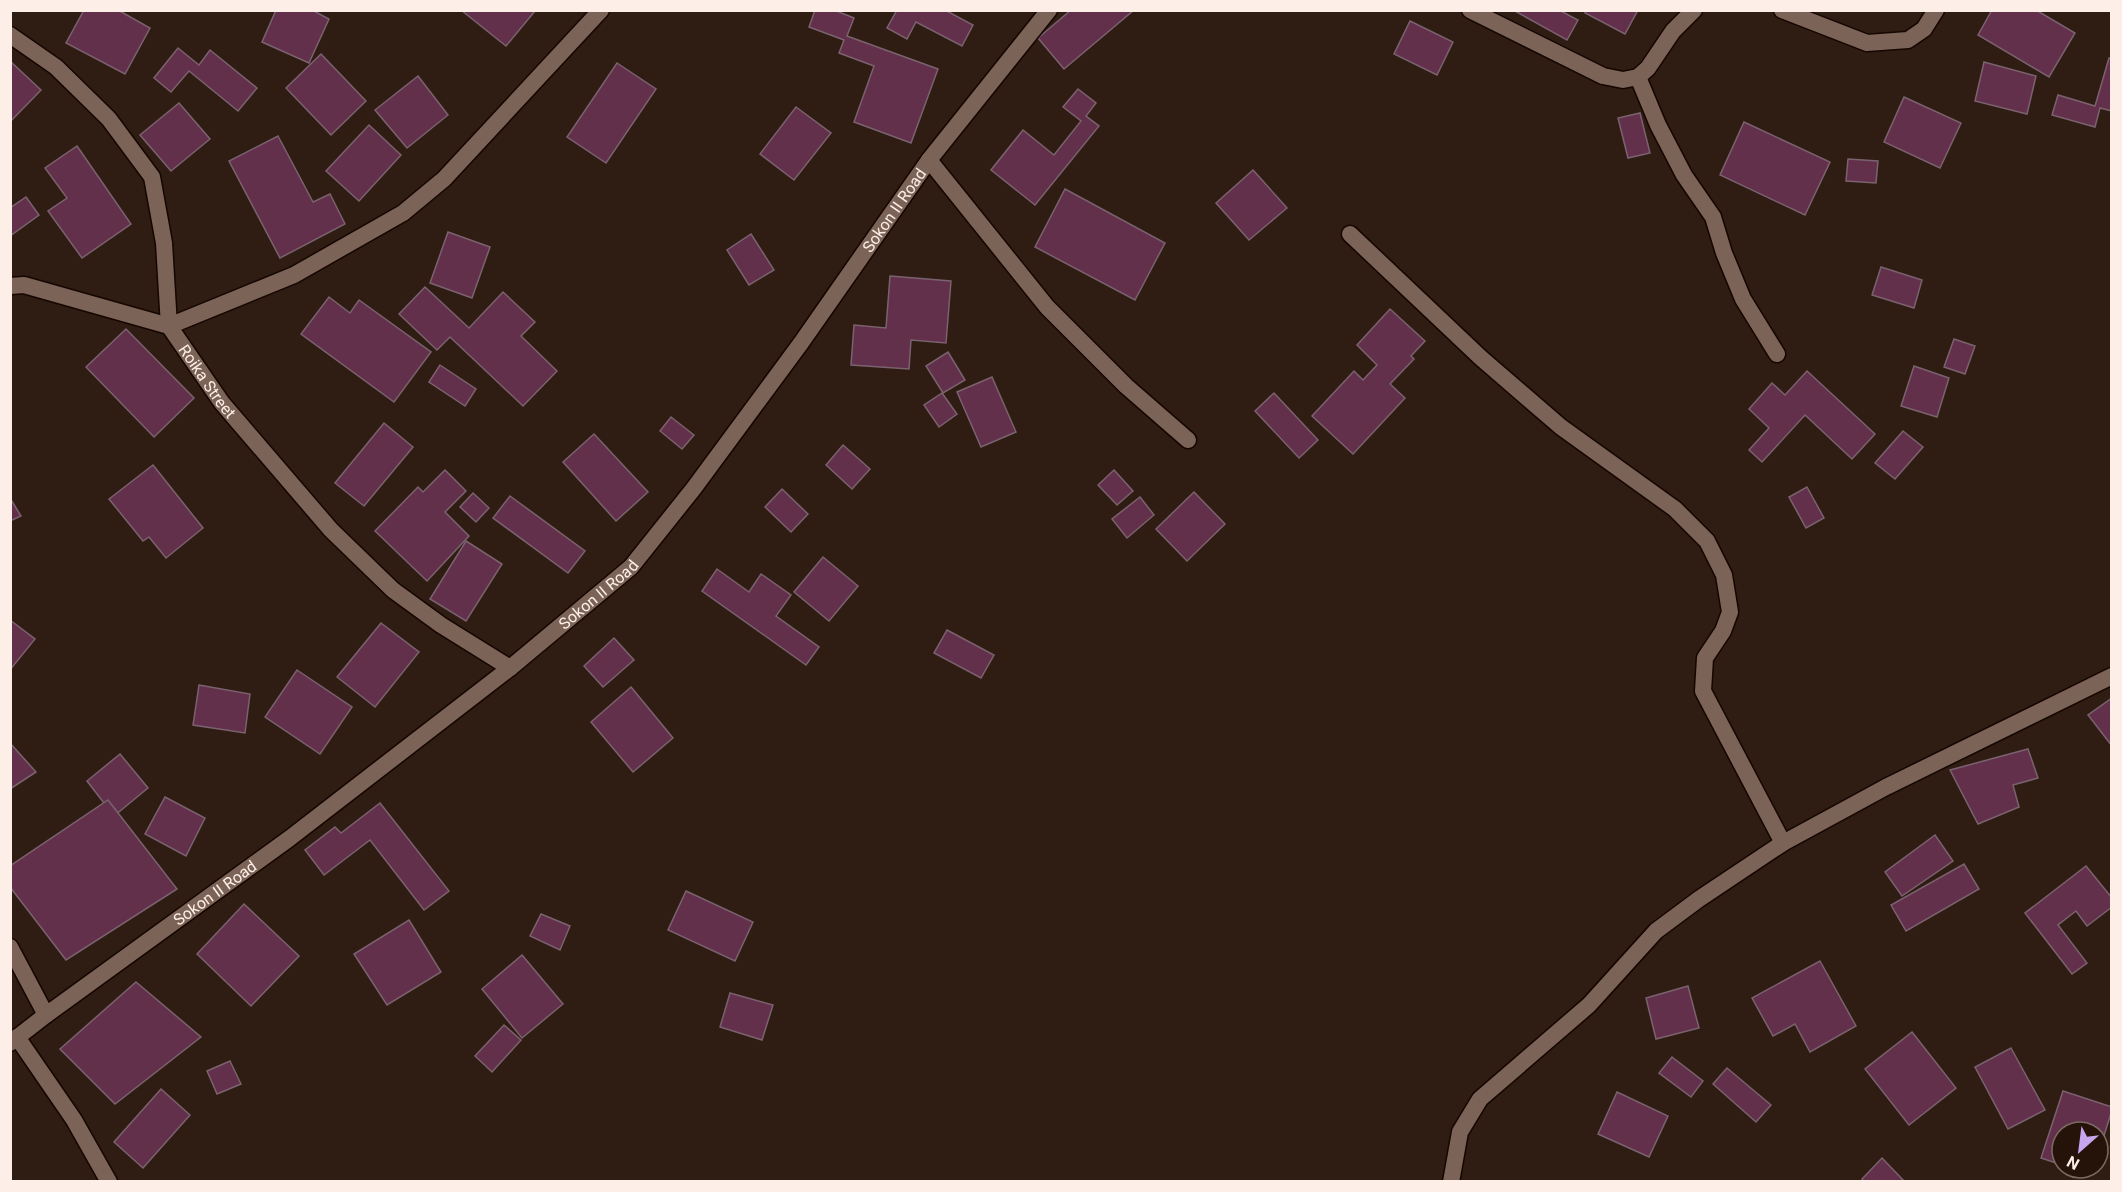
<svg xmlns="http://www.w3.org/2000/svg" width="2122" height="1192" viewBox="0 0 2122 1192" font-family="Roboto,sans-serif">
<style>
.building{fill:#63304c;stroke:#7a626e;stroke-width:1.5}
.lines{fill:none;stroke-linecap:round;stroke-linejoin:round}
.minor-casing{stroke:#160601;stroke-width:19}
.tertiary-casing{stroke:#160601;stroke-width:19}
.minor{stroke:#7b6357;stroke-width:16}
.tertiary{stroke:#7b6357;stroke-width:16}
.labels{text-anchor:middle;stroke-width:4.5;stroke-linejoin:round;paint-order:stroke}
.street-label{font-size:16px;fill:#fdefe8;stroke:#251309}
</style>
<rect width="100%" height="100%" fill="#2f1c12"/>
<g class="building">
<polygon points="84,10 118,10 150,28 125,74 66,43"/>
<polygon points="276,10 312,10 329,19 309,63 262,42"/>
<polygon points="461,10 534,10 535,11 506,46"/>
<polygon points="815,10 834,10 854,18 847,36 938,69 911,143 854,122 874,66 839,53 844,40 809,27"/>
<polygon points="897,10 945,10 973,25 962,46 916,22 907,39 887,28"/>
<polygon points="1071,10 1134,10 1064,69 1038,38"/>
<polygon points="1513,10 1559,10 1578,20 1567,40"/>
<polygon points="1586,10 1638,10 1625,34 1585,13"/>
<polygon points="1992,10 2036,10 2075,33 2049,77 1978,35"/>
<polygon points="1410,21 1453,42 1437,75 1394,54"/>
<polygon points="178,48 199,65 210,50 257,88 238,111 189,71 171,92 154,78"/>
<polygon points="321,54 366,101 331,135 286,88"/>
<polygon points="2109,58 2112,59 2112,111 2100,108 2095,127 2052,115 2058,95 2095,106"/>
<polygon points="10,61 41,90 10,122"/>
<polygon points="1984,62 2036,76 2027,114 1975,101"/>
<polygon points="617,63 656,89 606,163 567,137"/>
<polygon points="418,76 448,115 407,148 375,110"/>
<polygon points="1078,89 1096,103 1086,116 1099,126 1035,205 991,170 1023,130 1054,155 1081,121 1063,107"/>
<polygon points="1904,97 1961,123 1940,168 1884,142"/>
<polygon points="179,103 210,139 171,171 140,135"/>
<polygon points="796,107 831,133 794,180 760,154"/>
<polygon points="1640,113 1650,153 1628,158 1618,118"/>
<polygon points="1744,122 1830,162 1805,215 1720,175"/>
<polygon points="369,125 401,155 359,201 326,171"/>
<polygon points="278,136 313,202 330,194 345,224 280,258 229,161"/>
<polygon points="77,146 131,224 82,258 48,211 67,198 45,168"/>
<polygon points="1848,159 1878,161 1876,183 1846,181"/>
<polygon points="1253,170 1287,208 1249,240 1216,203"/>
<polygon points="1065,189 1165,243 1135,300 1035,247"/>
<polygon points="26,197 39,215 10,236 10,208"/>
<polygon points="448,232 490,247 472,298 430,283"/>
<polygon points="751,234 774,270 749,285 727,250"/>
<polygon points="1881,267 1922,280 1914,308 1872,295"/>
<polygon points="890,276 951,281 946,343 911,340 909,369 851,365 854,325 886,328"/>
<polygon points="425,287 469,328 503,292 535,322 521,336 557,371 523,406 450,337 437,350 399,314"/>
<polygon points="329,297 350,313 359,300 431,352 394,402 301,334"/>
<polygon points="1390,309 1425,341 1411,356 1414,359 1390,384 1405,398 1353,454 1312,416 1354,371 1363,380 1377,365 1357,345"/>
<polygon points="126,329 194,398 154,437 86,367"/>
<polygon points="1954,339 1975,346 1965,374 1944,367"/>
<polygon points="948,352 965,380 943,393 926,366"/>
<polygon points="440,365 476,389 465,406 429,382"/>
<polygon points="1914,366 1949,378 1937,417 1901,406"/>
<polygon points="1807,371 1875,434 1852,459 1805,415 1762,462 1749,450 1769,428 1749,409 1772,383 1785,395"/>
<polygon points="992,377 1016,432 981,447 957,392"/>
<polygon points="942,393 957,414 939,427 924,405"/>
<polygon points="1274,393 1318,440 1299,458 1255,411"/>
<polygon points="671,417 694,435 682,449 660,431"/>
<polygon points="384,423 413,447 364,506 335,483"/>
<polygon points="1903,431 1923,447 1895,479 1875,463"/>
<polygon points="594,434 648,492 616,521 563,462"/>
<polygon points="843,445 870,469 852,489 826,465"/>
<polygon points="153,465 203,528 166,558 149,537 143,541 109,499"/>
<polygon points="445,470 466,491 445,512 469,536 427,581 375,531 418,487 423,492"/>
<polygon points="1114,470 1133,491 1117,505 1098,485"/>
<polygon points="1807,487 1824,518 1806,528 1789,497"/>
<polygon points="782,489 808,514 791,532 765,507"/>
<polygon points="1194,492 1225,524 1187,561 1156,529"/>
<polygon points="473,493 489,508 476,522 460,507"/>
<polygon points="510,496 585,551 568,573 493,518"/>
<polygon points="1140,497 1154,515 1127,538 1112,519"/>
<polygon points="10,498 21,516 10,521"/>
<polygon points="466,541 502,564 466,621 430,599"/>
<polygon points="823,557 858,586 829,621 794,592"/>
<polygon points="717,569 749,592 761,574 791,595 776,616 819,647 806,665 702,591"/>
<polygon points="10,620 35,639 10,670"/>
<polygon points="381,623 419,652 375,707 337,677"/>
<polygon points="947,630 994,655 981,678 934,653"/>
<polygon points="614,638 634,660 603,687 584,666"/>
<polygon points="297,670 352,707 320,754 265,717"/>
<polygon points="199,685 250,694 245,733 193,725"/>
<polygon points="631,687 673,738 633,772 591,722"/>
<polygon points="2112,698 2112,746 2088,715"/>
<polygon points="10,743 36,772 10,789"/>
<polygon points="2028,749 2038,778 2013,785 2019,807 1978,824 1950,770"/>
<polygon points="120,754 148,788 114,816 87,781"/>
<polygon points="165,797 205,818 186,856 145,834"/>
<polygon points="108,800 177,889 66,960 10,887 10,866"/>
<polygon points="380,803 449,891 424,910 370,840 324,875 305,850 335,827 341,833"/>
<polygon points="1935,835 1953,861 1902,896 1885,872"/>
<polygon points="1964,864 1979,889 1906,931 1891,905"/>
<polygon points="2086,866 2112,898 2112,907 2087,926 2076,911 2058,925 2087,963 2072,974 2025,913"/>
<polygon points="686,891 753,922 735,961 668,930"/>
<polygon points="244,904 299,956 251,1006 197,954"/>
<polygon points="541,914 570,926 560,950 530,936"/>
<polygon points="409,920 441,972 387,1005 354,954"/>
<polygon points="522,955 563,1004 522,1038 482,989"/>
<polygon points="1820,961 1856,1026 1810,1052 1795,1024 1773,1036 1752,998"/>
<polygon points="136,982 201,1037 115,1104 60,1049"/>
<polygon points="1688,986 1699,1028 1656,1039 1646,998"/>
<polygon points="730,993 773,1005 762,1040 720,1027"/>
<polygon points="504,1025 521,1040 492,1072 475,1056"/>
<polygon points="1912,1032 1956,1088 1909,1125 1865,1069"/>
<polygon points="2011,1048 2045,1110 2008,1129 1975,1067"/>
<polygon points="1672,1057 1703,1081 1691,1097 1659,1073"/>
<polygon points="230,1061 241,1084 217,1094 207,1071"/>
<polygon points="1727,1068 1771,1105 1756,1122 1713,1084"/>
<polygon points="161,1089 190,1115 143,1168 114,1142"/>
<polygon points="2063,1091 2112,1107 2112,1110 2098,1155 2098,1132 2062,1132 2062,1165 2041,1158"/>
<polygon points="1617,1092 1668,1116 1649,1157 1598,1134"/>
<polygon points="1882,1158 1905,1182 1864,1182 1862,1179"/>
</g>
<g class="lines">
<g class="minor-casing">
<g id="minor">
<polyline points="1470,10 1603,76 1623,80 1638,77 1648,68 1673,31 1694,10"/>
<polyline points="1782,10 1867,43 1908,40 1924,29 1936,10"/>
<path id="s1" d="M 10,35 L 56,67 L 109,119 L 152,177 L 164,243 L 169,326 L 222,403 L 331,530 L 393,590 L 441,625 L 510,668"/>
<polyline points="1638,77 1658,125 1684,175 1713,217 1724,253 1743,299 1777,354"/>
<polyline points="929,160 1047,307 1126,386 1188,440"/>
<polyline points="1350,234 1481,358 1561,427 1675,509 1707,541 1724,575 1730,612 1723,631 1705,658 1703,691 1783,843"/>
<polyline points="10,286 24,285 169,326 294,275 403,213 444,179 601,10"/>
<polyline points="10,947 46,1015"/>
<polyline points="17,1037 74,1120 109,1182"/>
<polyline points="1451,1182 1460,1132 1480,1099 1589,1005 1656,931 1699,899 1783,843 1886,787 2112,676"/>
</g>
</g>
<g class="tertiary-casing">
<g id="tertiary">
<path id="s2" d="M 10,1043 L 46,1015 L 290,838 L 510,668 L 631,567 L 694,488 L 801,343 L 929,160 L 1049,10"/>
</g>
</g>
<use href="#minor" class="minor"/>
<use href="#tertiary" class="tertiary"/>
</g>
<g class="labels">
<g class="street-label">
<text dy="6" stroke="none"><textPath href="#s2" startOffset="1226">Sokon II Road</textPath></text>
<text dy="6" stroke="none"><textPath href="#s1" startOffset="420">Roika Street</textPath></text>
<text dy="6" stroke="none"><textPath href="#s2" startOffset="740">Sokon II Road</textPath></text>
<text dy="6" stroke="none"><textPath href="#s2" startOffset="254">Sokon II Road</textPath></text>
</g>
</g>
<rect width="2122" height="1192" fill="none" stroke="#fdefe8" stroke-width="24"/>
<g transform="translate(2080 1150) rotate(208)"><circle r="28" fill="#251309" stroke="#7b6b62" stroke-width="1.5"/>
<path d="M0-4.5L10 22L0 15L-10 22Z" fill="#c8a6ef"/>
<text y="-9" font-size="16" font-weight="bold" text-anchor="middle" fill="#fdefe8">N</text>
</g>
</svg>
